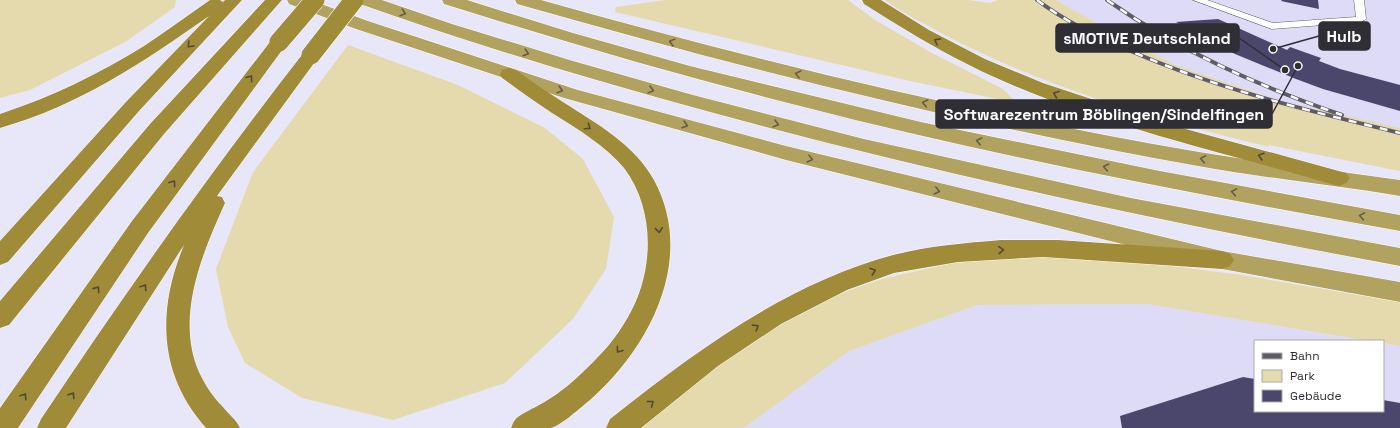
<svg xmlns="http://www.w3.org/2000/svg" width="1400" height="428" viewBox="0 0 1400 428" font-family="'Space Grotesk',sans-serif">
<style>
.built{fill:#dddbf5}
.green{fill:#e5daad}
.building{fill:#4b466c}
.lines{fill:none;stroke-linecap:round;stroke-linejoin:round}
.service-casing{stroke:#5f5e6e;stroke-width:1}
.trunk-casing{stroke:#fff;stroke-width:1}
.motorway-casing{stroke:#fff;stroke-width:1}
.service{fill:#fff;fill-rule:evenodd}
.trunk{fill:#b2a260;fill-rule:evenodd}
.motorway{fill:#9f8b38;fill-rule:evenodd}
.rail-casing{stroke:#5e5d67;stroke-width:4}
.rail{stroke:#fff;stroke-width:2.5;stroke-dasharray:8;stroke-linecap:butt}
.motorway-bridge-casing{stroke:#fff;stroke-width:20;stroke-linecap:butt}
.motorway-bridge{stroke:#9f8b38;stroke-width:19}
.oneway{stroke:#635c46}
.oneway2{stroke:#514a36}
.leader{fill:none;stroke:#2f2e35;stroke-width:1.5}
.callout-dot{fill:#2f2e35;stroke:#fff;stroke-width:1.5}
.callout{fill:#2f2e35;stroke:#2f2e35;stroke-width:1.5}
.callout-label{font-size:16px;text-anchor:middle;font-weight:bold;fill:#fff}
</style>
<rect width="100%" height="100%" fill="#e8e6f9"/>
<g class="built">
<polygon points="1056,0 1400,0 1400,129 1276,100 1175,65 1116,34"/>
<polygon points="1147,304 1369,341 1255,341 1255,411 1383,411 1383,343 1400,346 1400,428 744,428 849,351 977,305"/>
</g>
<g class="green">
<polygon points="0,0 176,0 175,7 125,42 30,90 0,98"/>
<polygon points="665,0 848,0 875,20 932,53 1003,89 1017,103 910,81 615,12 616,7"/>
<path d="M 885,0 L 969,0 L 990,3 L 998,0 L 1056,0 L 1116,34 L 1175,65 L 1276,100 L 1400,128 L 1400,171 L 1269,145 L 1269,147 C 1158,119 1047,89 945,35 C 925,24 904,14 885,0 Z"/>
<polygon points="348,45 458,85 545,128 583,159 614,217 606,269 573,319 505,383 393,420 302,398 245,363 228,327 216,269 253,172"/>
<polygon points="1039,256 1104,257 1241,275 1400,302 1400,346 1383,343 1383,341 1369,341 1147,304 977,305 849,351 744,428 639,428 691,383 767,332 822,300 882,279 957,262"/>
</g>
<g class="building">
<polygon points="1282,0 1318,0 1319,9 1281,1"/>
<polygon points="1218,19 1287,50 1290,47 1321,58 1319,61 1340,69 1400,85 1400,111 1323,89 1296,79 1235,54 1176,22"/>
<polygon points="1243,377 1255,379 1255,411 1383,411 1383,400 1400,403 1400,428 1122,428 1120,416"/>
</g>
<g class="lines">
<g class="service-casing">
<polygon id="service" points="1193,0 1207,0 1273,23 1356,17 1354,0 1364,0 1366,19 1361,22 1272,29"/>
</g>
<g class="trunk-casing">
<g id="trunk">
<polygon points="287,0 310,0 368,21 578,90 786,146 1222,251 1400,282 1400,302 1222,269 786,160 564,98 356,29 289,4"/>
<path d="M 358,0 L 382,0 L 452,24 L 573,61 L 693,95 L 864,139 L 1131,198 L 1400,248 L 1400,266 C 1168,223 938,174 710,112 C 592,80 475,45 360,4 Z"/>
<path d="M 442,0 L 467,0 L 573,33 L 690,66 L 921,122 L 1160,171 L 1400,215 L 1400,231 C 1199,195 998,157 800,106 C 680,76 562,41 444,4 Z"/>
<path d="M 515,0 L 541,0 C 758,61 977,114 1199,152 C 1266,163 1333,170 1400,180 L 1400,196 C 1333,185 1265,178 1198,166 C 968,125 741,68 517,4 Z"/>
</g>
</g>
<g class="motorway-casing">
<g id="motorway">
<path d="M 210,0 L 220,0 L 223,2 L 225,0 L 242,0 L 139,111 L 8,262 L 0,265 L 0,241 L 125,103 L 209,16 C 144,62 78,106 0,128 L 0,114 C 51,97 99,74 144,46 C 167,31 188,15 210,0 Z"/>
<polygon points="265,0 282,0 164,134 9,325 0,328 0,301 150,124"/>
<path d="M 862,0 L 881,0 L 929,30 L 985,59 L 1043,83 L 1164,123 L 1346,173 L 1350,178 L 1346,183 L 1339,186 C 1219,151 1083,122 971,66 C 934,48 899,26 864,4 Z"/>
<polygon points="279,37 285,38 288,42 148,233 18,428 0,428 0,408 132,221 273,38"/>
<path d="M 311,50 L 317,51 L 320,55 L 217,196 L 222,197 L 225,203 C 202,254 175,317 199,372 C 205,385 213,397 223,407 C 229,415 236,419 240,428 L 206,428 C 158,374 157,310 184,245 L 66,428 L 37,428 L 41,419 C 125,293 212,170 305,51 Z"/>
<path d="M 509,68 L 516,70 C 531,81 547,92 563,102 C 597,124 634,144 654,180 C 696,258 651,346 590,400 C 581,407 562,425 551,428 C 541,428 522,428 511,428 C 512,426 513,422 515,420 C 519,414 539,406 546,401 C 561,392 574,381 586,369 C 602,354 617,337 628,317 C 654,273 656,210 624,168 C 605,145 577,129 552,113 C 535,102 519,90 502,78 L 500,74 L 502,70 Z"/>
<path d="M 1001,240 L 1058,240 L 1222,251 L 1230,254 L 1234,260 L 1230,266 L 1222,269 L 1043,257 L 958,262 L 894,273 L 847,290 L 781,324 L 718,366 L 641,428 L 606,428 L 610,419 C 696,351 786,284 893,255 C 928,246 965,243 1001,240 Z"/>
</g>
</g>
<use href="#service" class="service"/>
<use href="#trunk" class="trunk"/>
<use href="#motorway" class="motorway"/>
<g class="rail-casing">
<g id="rail">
<path d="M 1037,0 C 1066,22 1099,38 1133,52 C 1218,89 1309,111 1400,133"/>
<path d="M 1107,0 C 1180,51 1258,86 1342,115"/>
</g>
</g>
<use href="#rail" class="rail"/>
<g class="motorway-bridge-casing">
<g id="motorway-bridge">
<polyline points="279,42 315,0"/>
<polyline points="311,55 354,0"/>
</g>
</g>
<use href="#motorway-bridge" class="motorway-bridge"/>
</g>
<defs><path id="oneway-chevron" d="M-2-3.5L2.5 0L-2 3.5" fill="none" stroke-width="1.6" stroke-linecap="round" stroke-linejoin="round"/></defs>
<g class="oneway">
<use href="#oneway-chevron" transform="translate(403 13) rotate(18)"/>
<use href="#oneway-chevron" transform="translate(672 42) rotate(-165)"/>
<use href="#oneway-chevron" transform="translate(526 53) rotate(17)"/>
<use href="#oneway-chevron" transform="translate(798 74) rotate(-166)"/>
<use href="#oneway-chevron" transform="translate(560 90) rotate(17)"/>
<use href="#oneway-chevron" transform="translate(651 90) rotate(15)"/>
<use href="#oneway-chevron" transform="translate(925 103) rotate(-168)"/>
<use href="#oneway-chevron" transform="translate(776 124) rotate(15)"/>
<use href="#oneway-chevron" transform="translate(685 125) rotate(16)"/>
<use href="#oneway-chevron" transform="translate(979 141) rotate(-167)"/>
<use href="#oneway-chevron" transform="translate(810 159) rotate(14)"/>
<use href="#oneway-chevron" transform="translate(1203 159) rotate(-170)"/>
<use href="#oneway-chevron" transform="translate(1106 167) rotate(-168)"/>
<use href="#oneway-chevron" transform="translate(937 191) rotate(14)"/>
<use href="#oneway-chevron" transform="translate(1234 192) rotate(-170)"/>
<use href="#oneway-chevron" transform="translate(1362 216) rotate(-170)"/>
</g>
<g class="oneway2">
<use href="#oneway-chevron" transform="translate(937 41) rotate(-152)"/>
<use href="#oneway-chevron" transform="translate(190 45) rotate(133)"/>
<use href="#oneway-chevron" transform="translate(250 78) rotate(-53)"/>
<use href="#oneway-chevron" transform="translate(1056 94) rotate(-159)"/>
<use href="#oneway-chevron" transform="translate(588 127) rotate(34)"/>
<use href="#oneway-chevron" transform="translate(1261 156) rotate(-164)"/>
<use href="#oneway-chevron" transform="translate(173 183) rotate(-54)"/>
<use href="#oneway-chevron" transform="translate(659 230) rotate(84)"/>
<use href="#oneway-chevron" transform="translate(1001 250) rotate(-3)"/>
<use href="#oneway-chevron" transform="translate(873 271) rotate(-19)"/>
<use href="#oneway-chevron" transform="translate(144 287) rotate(-56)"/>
<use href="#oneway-chevron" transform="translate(97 289) rotate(-55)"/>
<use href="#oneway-chevron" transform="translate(756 327) rotate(-32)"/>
<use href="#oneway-chevron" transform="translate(619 350) rotate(126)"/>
<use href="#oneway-chevron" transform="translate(72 395) rotate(-57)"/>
<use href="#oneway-chevron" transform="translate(24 396) rotate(-56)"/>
<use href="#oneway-chevron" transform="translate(651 403) rotate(-38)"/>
</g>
<path class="leader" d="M1273 49L1319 36M1285 70L1239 38M1298 66L1272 114"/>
<g class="callout-dot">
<circle cx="1273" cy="49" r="4"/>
<circle cx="1285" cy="70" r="4"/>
<circle cx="1298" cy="66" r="4"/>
</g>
<g class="callout">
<rect x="1319" y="22" width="51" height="28" rx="4"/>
<rect x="1056" y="24" width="183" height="28" rx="4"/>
<rect x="936" y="100" width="336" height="28" rx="4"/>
</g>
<g class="callout-label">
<text x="1344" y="42">Hulb</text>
<text x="1147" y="44">sMOTIVE Deutschland</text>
<text x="1104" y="120">Softwarezentrum Böblingen/Sindelfingen</text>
</g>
<rect x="1254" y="340" width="130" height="72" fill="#ffffff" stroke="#acabae"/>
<rect x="1262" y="353" width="20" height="6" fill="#5e5d67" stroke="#acabae"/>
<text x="1290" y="360" font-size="12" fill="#2f2e35">Bahn</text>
<rect x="1262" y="370" width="20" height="12" fill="#e5daad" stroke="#acabae"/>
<text x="1290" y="380" font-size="12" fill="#2f2e35">Park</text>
<rect x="1262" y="390" width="20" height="12" fill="#4b466c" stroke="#acabae"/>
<text x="1290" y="400" font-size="12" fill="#2f2e35">Gebäude</text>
</svg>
